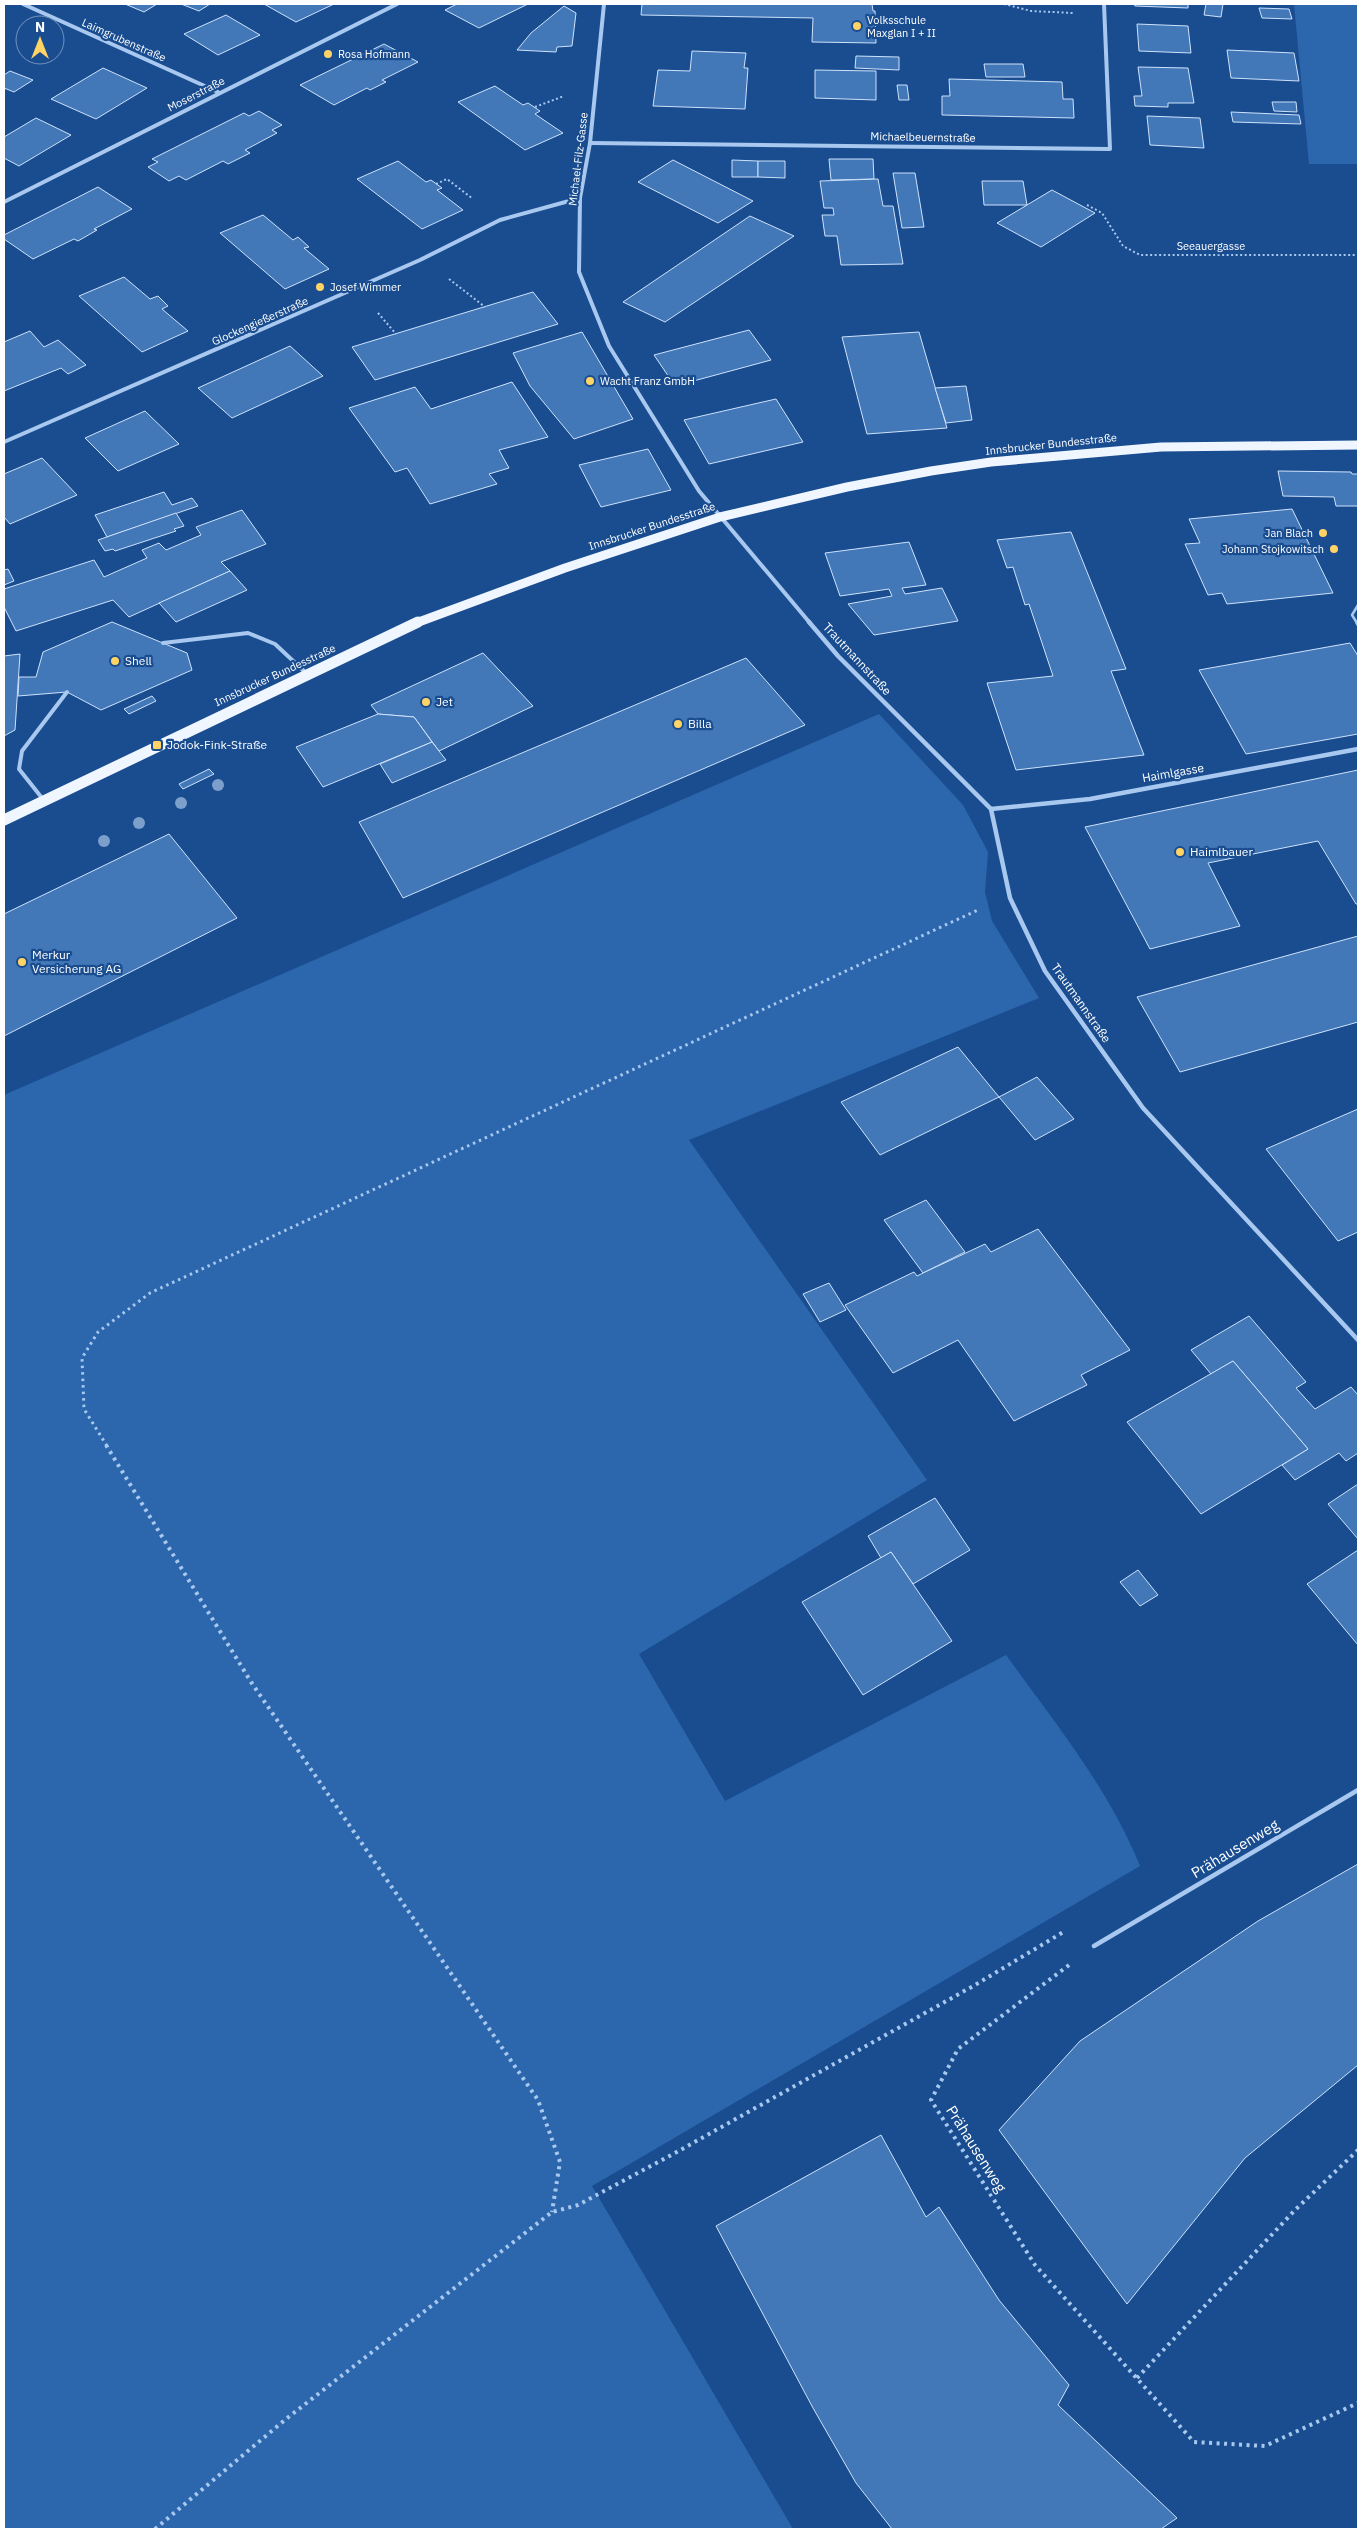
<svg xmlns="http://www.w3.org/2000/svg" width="1362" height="2533" viewBox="0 0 1362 2533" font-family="'IBM Plex Sans',sans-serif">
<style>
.green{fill:#2c67ae}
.building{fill:#4277b8;stroke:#cee2fb}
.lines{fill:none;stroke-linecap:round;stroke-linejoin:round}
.path-far2{stroke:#a8c8ef;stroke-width:2;stroke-dasharray:2 2.5;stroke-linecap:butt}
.path-far1{stroke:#a8c8ef;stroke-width:3;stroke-dasharray:2.5 4;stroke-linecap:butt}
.path{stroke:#a8c8ef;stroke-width:4;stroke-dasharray:3 4.5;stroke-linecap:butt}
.service-far2{stroke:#a8c8ef;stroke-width:2.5}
.service-far1{stroke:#a8c8ef;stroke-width:4}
.service{stroke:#a8c8ef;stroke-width:4.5}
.minor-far1{stroke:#a8c8ef;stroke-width:4}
.minor{stroke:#a8c8ef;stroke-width:4.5}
.primary-far1{stroke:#eff6ff;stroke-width:9}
.primary{stroke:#eff6ff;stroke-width:11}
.tree{fill:#7d9fcb}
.poi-dot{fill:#ffd365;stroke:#194d90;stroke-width:2}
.labels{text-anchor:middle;stroke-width:4.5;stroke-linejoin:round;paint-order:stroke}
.far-poi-label{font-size:11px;fill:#fff;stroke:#194d90;text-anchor:start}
.far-street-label{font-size:11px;fill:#fff;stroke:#194d90}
.street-label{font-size:12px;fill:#fff;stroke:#194d90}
.poi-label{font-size:12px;fill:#fff;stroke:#194d90;text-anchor:start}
.near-street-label{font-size:15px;fill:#fff;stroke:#194d90}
</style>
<rect width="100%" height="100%" fill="#194d90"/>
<g class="green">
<polygon points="1294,4 1358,4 1358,164 1309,164"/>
<path d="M 879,714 L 963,805 L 988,852 L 985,892 L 992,921 L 1039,998 L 689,1140 L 927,1480 L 639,1654 L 725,1801 L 1006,1655 C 1055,1723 1109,1789 1140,1866 L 592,2186 L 793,2529 L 4,2529 L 4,1095 Z"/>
</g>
<g class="building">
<polygon points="125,4 157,4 144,12"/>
<polygon points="181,4 210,4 199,11"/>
<polygon points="264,4 334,4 296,22"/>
<polygon points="457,4 528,4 479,28 445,10"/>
<polygon points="642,4 872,4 873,11 875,11 876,43 812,42 813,18 641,15"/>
<polygon points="1134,4 1188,4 1188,8 1135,6"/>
<polygon points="1206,4 1223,4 1221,17 1204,15"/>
<polygon points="564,6 576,13 572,46 557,47 556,52 517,50 531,33"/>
<polygon points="1259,8 1289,9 1292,19 1262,18"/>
<polygon points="226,15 260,35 218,55 184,34"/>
<polygon points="1137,24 1188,26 1191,53 1139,51"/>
<polygon points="384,44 418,62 382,80 386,82 370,90 367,88 334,105 300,85"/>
<polygon points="1227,50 1294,53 1299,81 1231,78"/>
<polygon points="692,51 746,53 744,68 748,68 745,109 653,106 658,70 690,71"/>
<polygon points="856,56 899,57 899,70 855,68"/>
<polygon points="984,64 1023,64 1025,77 986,77"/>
<polygon points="1138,67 1188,68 1194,103 1168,103 1168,107 1135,106 1134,96 1142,96"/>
<polygon points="103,68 147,88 96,119 51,99"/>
<polygon points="815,70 876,71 876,100 815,98"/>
<polygon points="10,71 33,80 14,92 4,88 4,75"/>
<polygon points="949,79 1062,82 1063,99 1073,99 1074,118 942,115 942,96 950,96"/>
<polygon points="897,85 907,85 909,100 899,100"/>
<polygon points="495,86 523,105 528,103 540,111 535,114 563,133 525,150 458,102"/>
<polygon points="1272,102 1296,102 1297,112 1274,111"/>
<polygon points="259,111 282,125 272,130 277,133 245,150 250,153 228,164 223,161 186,180 179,176 169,181 148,167 158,162 152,159 244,113 249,116"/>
<polygon points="1231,112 1299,115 1301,124 1233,122"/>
<polygon points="1147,116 1200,118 1204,148 1150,145"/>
<polygon points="36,118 71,135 19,166 4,158 4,137"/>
<polygon points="829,159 873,159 874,179 831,180"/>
<polygon points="673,160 753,201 718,223 638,182"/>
<polygon points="732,160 758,161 758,177 732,177"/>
<polygon points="398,161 426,182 431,180 442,188 437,190 463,210 422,229 357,179"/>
<polygon points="758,161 785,161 785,178 758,177"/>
<polygon points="893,173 915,173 924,227 902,228"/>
<polygon points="878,179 883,206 893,206 903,264 841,265 837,236 825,236 822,215 834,215 833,208 824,208 820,181"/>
<polygon points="982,181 1023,181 1027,205 984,205"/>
<polygon points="98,187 132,209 94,229 97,230 78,241 74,239 33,259 4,239 4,235"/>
<polygon points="1052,190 1095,213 1041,247 997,223"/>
<polygon points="263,215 293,240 298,237 309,247 304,248 329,269 285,289 220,233"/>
<polygon points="750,216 794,236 665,322 623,302"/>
<polygon points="124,277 150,299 158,296 168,306 162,309 188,331 142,352 79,296"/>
<polygon points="533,292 558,324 375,380 352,347"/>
<polygon points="749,330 771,360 675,386 654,355"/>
<polygon points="30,331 44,347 58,340 86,365 68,374 61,368 4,391 4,342"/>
<polygon points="582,332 633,419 574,439 530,386 513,353"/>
<polygon points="919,332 947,428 867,434 842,337"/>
<polygon points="290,346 323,376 232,418 198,388"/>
<polygon points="512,382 548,437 499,450 509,468 489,474 497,484 430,504 407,468 395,472 349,408 415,387 431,409"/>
<polygon points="966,386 972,420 946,423 935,388"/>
<polygon points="776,399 803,442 709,464 684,420"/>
<polygon points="145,411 179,444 118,471 85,438"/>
<polygon points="648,449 671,490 601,507 579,465"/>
<polygon points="42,458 77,495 10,524 4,517 4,474"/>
<polygon points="1278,471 1351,472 1352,474 1358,474 1358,506 1336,506 1334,497 1283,496"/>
<polygon points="164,492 172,505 192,498 198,506 107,537 95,515"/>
<polygon points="1292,509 1333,593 1227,604 1222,593 1208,595 1185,544 1200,543 1189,519"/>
<polygon points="242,510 266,544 221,562 230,571 129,617 113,600 16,631 4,607 4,589 94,560 104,577 147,558 142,550 159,543 166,550 201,535 196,527"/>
<polygon points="176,513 184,526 174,529 176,531 115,551 113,549 105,551 98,540"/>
<polygon points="1071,532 1126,669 1111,671 1144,755 1016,770 987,683 1053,676 1029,604 1025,605 1013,567 1007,568 997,540"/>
<polygon points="909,542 926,585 902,588 905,594 942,588 958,621 874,635 848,604 892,596 889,589 840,596 825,553"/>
<polygon points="8,569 14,581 4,585 4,570"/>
<polygon points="230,571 247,590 176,622 159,603"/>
<polygon points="112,622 187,653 192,670 101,710 67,692 18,696 19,677 36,677 43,652"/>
<polygon points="1350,643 1358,656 1358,734 1246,754 1199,670"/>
<polygon points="483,653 533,706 439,751 414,717 378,714 371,705"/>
<polygon points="20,654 15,730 4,736 4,656"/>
<polygon points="746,658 805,725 403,898 359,822"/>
<polygon points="152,696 156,701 129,714 124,709"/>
<polygon points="378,714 414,717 432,742 323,787 296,747"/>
<polygon points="432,742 446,760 392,783 380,764"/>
<polygon points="209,769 214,774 183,789 179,784"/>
<polygon points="1358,770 1358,904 1356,904 1318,841 1208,863 1240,926 1150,949 1085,827"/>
<polygon points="169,834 237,918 4,1036 4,914"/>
<polygon points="1358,936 1358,1022 1180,1072 1137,997"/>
<polygon points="958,1047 999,1097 880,1155 841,1102"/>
<polygon points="1037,1077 1074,1119 1035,1140 999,1097"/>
<polygon points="1358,1109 1358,1232 1338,1241 1266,1149"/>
<polygon points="926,1200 965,1252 923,1273 884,1220"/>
<polygon points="1038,1229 1130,1350 1081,1375 1087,1385 1014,1421 958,1340 893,1373 845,1305 914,1272 917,1276 923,1273 985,1244 991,1252"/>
<polygon points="829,1283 846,1310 820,1322 803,1294"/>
<polygon points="1249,1316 1306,1382 1296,1388 1315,1409 1351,1387 1358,1395 1358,1453 1346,1461 1339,1453 1295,1480 1282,1465 1308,1449 1233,1361 1211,1374 1191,1350"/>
<polygon points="1233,1361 1308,1449 1201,1514 1127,1422"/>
<polygon points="1358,1484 1358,1539 1328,1504"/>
<polygon points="935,1498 970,1550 913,1584 891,1552 881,1558 868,1536"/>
<polygon points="1358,1550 1358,1645 1307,1584"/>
<polygon points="891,1552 952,1641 863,1695 802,1602"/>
<polygon points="1138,1570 1158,1595 1140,1606 1120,1582"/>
<polygon points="1358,1864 1358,2065 1245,2158 1127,2304 999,2130 1080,2041 1258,1921"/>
<polygon points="881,2135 926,2217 939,2207 999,2300 1069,2385 1058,2405 1177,2518 1161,2529 892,2529 856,2483 813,2408 716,2226"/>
</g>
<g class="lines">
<g class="path-far2">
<polyline points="1004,4 1031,11 1073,13"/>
<polyline points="535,107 564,96"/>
<polyline points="436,184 447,179 473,199"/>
<polyline points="1087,205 1102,213 1123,246 1140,255 1358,255"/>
<polyline points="449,279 485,307"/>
<polyline points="378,313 396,334"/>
</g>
<polyline class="path-far1" points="107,1446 84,1409 82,1358 98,1332 150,1293 980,909"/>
<g class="path">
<polyline points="106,1445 251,1682 538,2100 560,2162 552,2212"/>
<polyline points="1069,1965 958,2049 931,2100 1035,2265 1194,2442 1265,2446 1358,2403"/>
<polyline points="1137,2378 1295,2210 1358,2150"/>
<polyline points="155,2529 286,2419 552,2212 578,2205 675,2153 975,1985 1065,1931"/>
</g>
<polyline class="service-far2" points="1357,623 1352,615 1358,605"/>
<g class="service-far1">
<polyline points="1357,622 1358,624"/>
<polyline points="163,643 248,633 275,644 306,673"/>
<polyline points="42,798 19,769 22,751 67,692"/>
</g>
<polyline class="service" points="1094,1946 1358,1790"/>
<g class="minor-far1">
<polyline points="23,4 218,92"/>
<polyline points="604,4 590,143 580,198 579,272 609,346 699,491 810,623"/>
<polyline points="590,143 1110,149 1104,4"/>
<polyline points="4,202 397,4"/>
<polyline points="4,442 420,260 500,220 580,198"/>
</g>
<g class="minor">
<polyline points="809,622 838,656 991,809 1010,898 1045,971 1143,1108 1358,1340"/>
<polyline points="991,809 1090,799 1358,749"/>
</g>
<polyline class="primary-far1" points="416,623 565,568 720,517 847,487 931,471 991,462 1161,447 1358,445"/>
<polyline class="primary" points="4,820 418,622"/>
</g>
<g class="tree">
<circle cx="218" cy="785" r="6"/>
<circle cx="181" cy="803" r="6"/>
<circle cx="139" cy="823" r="6"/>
<circle cx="104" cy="841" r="6"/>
</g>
<g class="poi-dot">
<circle cx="857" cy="26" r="5"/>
<circle cx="328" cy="54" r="5"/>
<circle cx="320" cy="287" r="5"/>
<circle cx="590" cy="381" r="5"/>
<circle cx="1323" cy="533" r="5"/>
<circle cx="1334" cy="549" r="5"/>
<circle cx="115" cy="661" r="5"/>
<circle cx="426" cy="702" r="5"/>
<circle cx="678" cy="724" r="5"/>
<rect x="152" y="740" width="10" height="10" rx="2.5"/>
<circle cx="1180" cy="852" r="5"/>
<circle cx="22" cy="962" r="5"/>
</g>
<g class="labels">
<g class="far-poi-label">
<text x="867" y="24">Volksschule<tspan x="867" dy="13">Maxglan I + II</tspan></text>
<text x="338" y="58">Rosa Hofmann</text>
<text x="330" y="291">Josef Wimmer</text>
<text x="600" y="385">Wacht Franz GmbH</text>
<text x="1313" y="537" text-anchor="end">Jan Blach</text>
<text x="1324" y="553" text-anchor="end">Johann Stojkowitsch</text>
</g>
<g class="far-street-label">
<text transform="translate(124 40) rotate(24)" y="4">Laimgrubenstraße</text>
<text transform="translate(196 94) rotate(-27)" y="4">Moserstraße</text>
<text transform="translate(923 137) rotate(1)" y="4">Michaelbeuernstraße</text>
<text transform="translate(578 159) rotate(-83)" y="4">Michael-Filz-Gasse</text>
<text x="1211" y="250">Seeauergasse</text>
<text transform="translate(260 321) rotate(-24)" y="4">Glockengießerstraße</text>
<text transform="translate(1051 444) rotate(-6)" y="4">Innsbrucker Bundesstraße</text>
<text transform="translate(652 526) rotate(-18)" y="4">Innsbrucker Bundesstraße</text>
<text transform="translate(275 675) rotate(-25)" y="4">Innsbrucker Bundesstraße</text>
</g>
<g class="street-label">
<text transform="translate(857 659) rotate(47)" y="4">Trautmannstraße</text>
<text transform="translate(1173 773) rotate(-10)" y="4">Haimlgasse</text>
<text transform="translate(1081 1003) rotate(55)" y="4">Trautmannstraße</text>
</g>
<g class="poi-label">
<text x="125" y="665">Shell</text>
<text x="436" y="706">Jet</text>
<text x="688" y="728">Billa</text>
<text x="167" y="749">Jodok-Fink-Straße</text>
<text x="1190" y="856">Haimlbauer</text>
<text x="32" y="959">Merkur<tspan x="32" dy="14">Versicherung AG</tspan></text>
</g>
<g class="near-street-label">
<text transform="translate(1235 1849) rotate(-31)" y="5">Prähausenweg</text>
<text transform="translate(976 2149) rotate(58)" y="5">Prähausenweg</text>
</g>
</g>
<rect width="1362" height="2533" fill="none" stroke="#ffffff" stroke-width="10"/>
<g transform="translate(40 40)"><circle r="24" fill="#194d90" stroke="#7594bc"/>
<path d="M0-4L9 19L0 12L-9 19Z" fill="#ffd365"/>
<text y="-8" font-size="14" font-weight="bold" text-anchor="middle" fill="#ffffff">N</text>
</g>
</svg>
